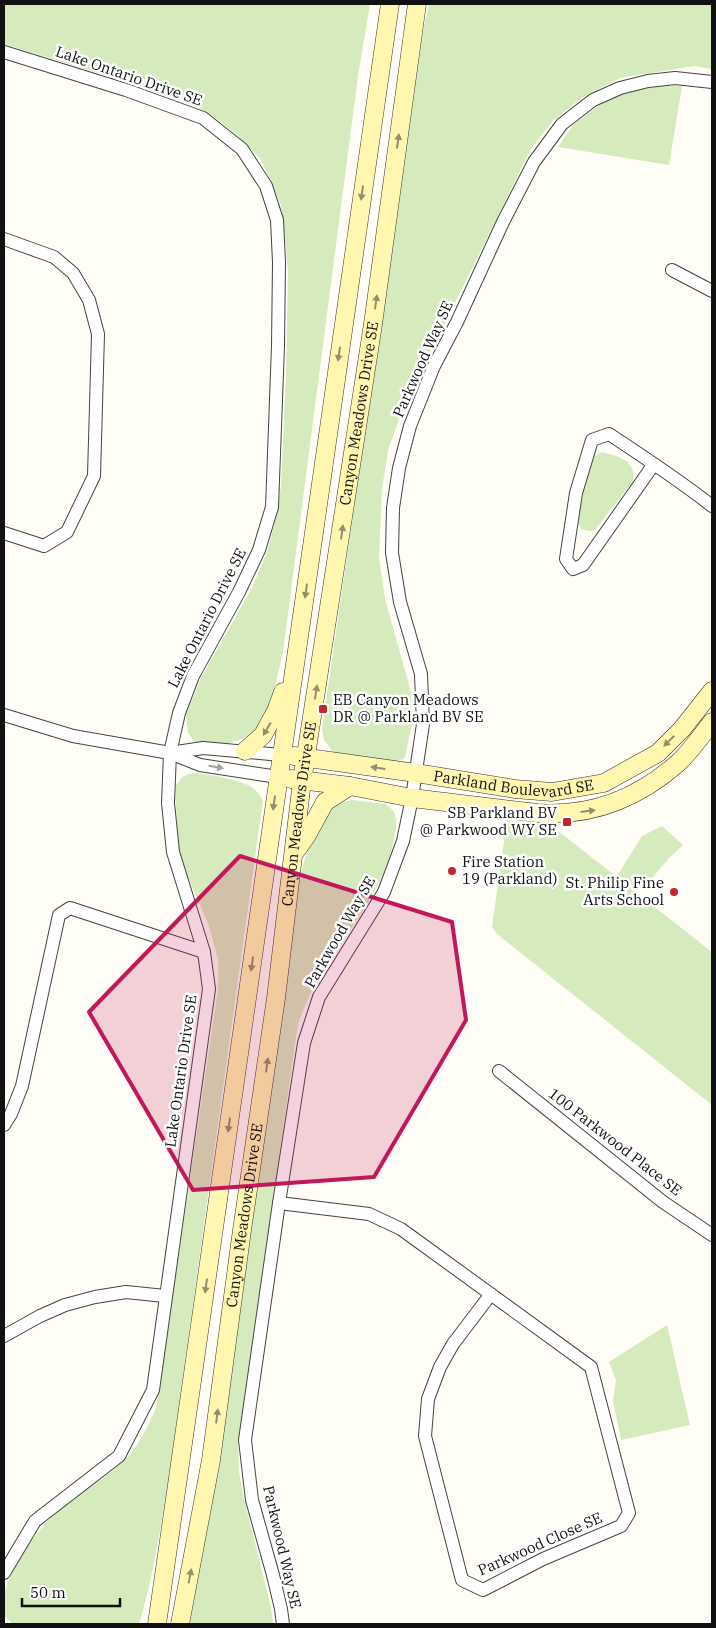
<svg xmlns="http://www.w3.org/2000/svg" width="716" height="1628" viewBox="0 0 716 1628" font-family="'IBM Plex Serif',serif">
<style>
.green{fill:#d5ebbd}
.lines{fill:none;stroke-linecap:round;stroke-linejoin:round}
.street-casing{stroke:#444;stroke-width:14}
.secondary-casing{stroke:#333;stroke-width:19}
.street{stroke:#fff;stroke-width:12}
.secondary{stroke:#fff6b0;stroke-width:18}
.oneway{fill:#948f68}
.oneway2{fill:#a0a0a0}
.marked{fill:#c2185b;fill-opacity:0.2;stroke:#c2185b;stroke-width:4;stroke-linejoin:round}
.poi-dot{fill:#c4262e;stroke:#fff;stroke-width:2}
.labels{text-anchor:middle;stroke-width:5;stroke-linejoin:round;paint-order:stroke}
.street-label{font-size:15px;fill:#111;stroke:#fff}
.poi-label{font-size:15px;fill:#111;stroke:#fff;text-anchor:start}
</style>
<rect width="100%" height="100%" fill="#fffdf5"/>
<g class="green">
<polygon points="4,4 370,4 358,76 283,652 272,700 259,726 244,738 225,745 203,745 194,741 188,733 186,715 201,678 252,588 267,552 275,522 281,486 286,376 288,272 285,237 281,205 271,181 260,158 236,134 212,115 182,99 4,44"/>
<polygon points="429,4 712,4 712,69 694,66 620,78 583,97 553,121 531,149 405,404 388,450 382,489 379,558 385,599 411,692 412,723 405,758 395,762 333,752 324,740 322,729 423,31"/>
<polygon points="655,85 682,86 669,165 558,147 573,125 601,104 618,94"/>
<path d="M 602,452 C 618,456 637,461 633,481 L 595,530 L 589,531 L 581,529 L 577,522 L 590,460 L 596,455 Z"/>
<path d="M 192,773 C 206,773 237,780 250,786 C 255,789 260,795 263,800 L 168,1483 C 160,1530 153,1578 139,1624 L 13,1624 L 4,1616 C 4,1610 3,1603 4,1597 C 10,1566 39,1526 64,1506 C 85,1488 111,1476 130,1454 C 141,1441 149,1424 156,1408 L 218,989 L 218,960 L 209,926 L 179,856 L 175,787 L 182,777 Z"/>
<path d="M 352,800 L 386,804 C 388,806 392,809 394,812 C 398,820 396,831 394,839 C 385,888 350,927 324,969 C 313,986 305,1005 298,1024 L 238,1441 L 239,1472 L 244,1499 L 271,1607 L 273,1624 L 189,1624 L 296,893 C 301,873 312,824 327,810 C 334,803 343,802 352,800 Z"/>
<polygon points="507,820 548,823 712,952 712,1105 497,934 492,927"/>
<polygon points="662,826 683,845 669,858 648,883 633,885 617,876 642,836"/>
<polygon points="667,1325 690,1425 621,1440 613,1401 616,1380 609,1362"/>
</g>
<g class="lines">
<g class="street-casing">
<g id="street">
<polyline points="4,52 126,90 203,118 242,149 266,186 277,220 279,262 278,346 272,507 259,550 239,592 193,676 179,713 170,753 168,803 173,852 204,952 209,989 153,1390 119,1456 35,1521 4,1573"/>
<polyline points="4,239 54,257 73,273 89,300 98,334 94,476 67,532 44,546 4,533"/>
<polyline points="672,270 712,291"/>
<path d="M 654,464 L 583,565 L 573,569 L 566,559 L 576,493 L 592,440 L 609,434 C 644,457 679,480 712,506"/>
<polyline points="4,715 73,736 170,753 200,765 278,777"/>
<polyline points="170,753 203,748 281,755"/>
<polyline points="499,1071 663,1202 712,1235"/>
<polyline points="4,1125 11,1114 22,1086 59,915 70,908 204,952"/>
<polyline points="279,1203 369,1214 401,1229 591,1367 629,1513 621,1526 543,1559 483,1590 462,1580 425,1436 428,1399 440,1367 453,1344 491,1294"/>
<polyline points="4,1336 40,1316 65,1305 95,1297 126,1292 165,1296"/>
<polyline points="283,1624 281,1609 273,1575 252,1500 245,1440 279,1203 304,1043 319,997 384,892 403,841 412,798 423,724 421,674 400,602 392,553 393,508 399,468 410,426 434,366 457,322 503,222 534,162 562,124 593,100 620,88 648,81 675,78 712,82"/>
</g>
</g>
<g class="secondary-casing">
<g id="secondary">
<polyline points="245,751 263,735 276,711 283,692"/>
<path id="s1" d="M 294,756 L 416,773 L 515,789 L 552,792 L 604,783 L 658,753 L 682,729 L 712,691"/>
<path d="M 291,779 L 350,786 L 412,798 L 537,813 C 591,817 637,799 678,763 C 690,752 702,735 712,722"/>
<polyline points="295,852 307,835 325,802 350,786"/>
<polyline points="157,1624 390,4"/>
<path id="s2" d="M 180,1624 L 211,1460 L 242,1230 L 276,998 L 302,781 L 373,324 L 417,4"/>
</g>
</g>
<use href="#street" class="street"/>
<use href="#secondary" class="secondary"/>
</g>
<defs><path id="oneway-solid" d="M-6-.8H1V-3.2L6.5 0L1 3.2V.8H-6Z" transform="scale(1.25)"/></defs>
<g class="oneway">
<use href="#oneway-solid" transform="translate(398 141) rotate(-82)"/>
<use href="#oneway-solid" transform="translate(362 193) rotate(98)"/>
<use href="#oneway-solid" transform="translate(376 302) rotate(-82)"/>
<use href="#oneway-solid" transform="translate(339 354) rotate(98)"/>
<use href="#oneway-solid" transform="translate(342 532) rotate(-82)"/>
<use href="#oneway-solid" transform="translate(306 591) rotate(98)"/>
<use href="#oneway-solid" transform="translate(316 692) rotate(-81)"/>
<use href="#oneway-solid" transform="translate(267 729) rotate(120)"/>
<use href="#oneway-solid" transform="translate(669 741) rotate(135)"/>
<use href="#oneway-solid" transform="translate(378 768) rotate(-172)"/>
<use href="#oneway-solid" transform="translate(274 803) rotate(98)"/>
<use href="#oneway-solid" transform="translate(588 811) rotate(-7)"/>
<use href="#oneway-solid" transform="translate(252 964) rotate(98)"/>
<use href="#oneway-solid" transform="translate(267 1065) rotate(-82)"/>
<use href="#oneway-solid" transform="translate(229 1125) rotate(98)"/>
<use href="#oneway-solid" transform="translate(206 1286) rotate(98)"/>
<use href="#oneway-solid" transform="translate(217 1416) rotate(-83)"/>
<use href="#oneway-solid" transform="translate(190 1576) rotate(-79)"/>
</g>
<use class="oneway2" href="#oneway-solid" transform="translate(216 767) rotate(9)"/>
<path class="marked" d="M 240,856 L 452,922 L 466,1020 L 374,1177 L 193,1190 L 89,1012 Z"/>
<g class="poi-dot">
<rect x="318" y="704" width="10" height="10" rx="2.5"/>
<rect x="562" y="817" width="10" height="10" rx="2.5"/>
<circle cx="452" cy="871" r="5"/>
<circle cx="674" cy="892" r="5"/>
</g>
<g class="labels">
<g class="street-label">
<text transform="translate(129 76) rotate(19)" y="5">Lake Ontario Drive SE</text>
<text transform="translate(423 359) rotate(-66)" y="5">Parkwood Way SE</text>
<text dy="5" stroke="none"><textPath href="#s2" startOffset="1224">Canyon Meadows Drive SE</textPath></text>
<text transform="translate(207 618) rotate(-63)" y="5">Lake Ontario Drive SE</text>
<text dy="5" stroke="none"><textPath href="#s1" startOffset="222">Parkland Boulevard SE</textPath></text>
<text dy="5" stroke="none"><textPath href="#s2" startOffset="819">Canyon Meadows Drive SE</textPath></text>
<text transform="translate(340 932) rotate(-60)" y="5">Parkwood Way SE</text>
<text transform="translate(181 1071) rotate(-82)" y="5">Lake Ontario Drive SE</text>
<text transform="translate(615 1142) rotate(38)" y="5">100 Parkwood Place SE</text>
<text dy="5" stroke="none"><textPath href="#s2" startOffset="414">Canyon Meadows Drive SE</textPath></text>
<text transform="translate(540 1544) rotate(-24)" y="5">Parkwood Close SE</text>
<text transform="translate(282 1547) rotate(77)" y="5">Parkwood Way SE</text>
</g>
<g class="poi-label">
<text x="333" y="705">EB Canyon Meadows<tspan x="333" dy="17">DR @ Parkland BV SE</tspan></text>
<text x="557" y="818" text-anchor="end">SB Parkland BV<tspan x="557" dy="17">@ Parkwood WY SE</tspan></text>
<text x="462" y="867">Fire Station<tspan x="462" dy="17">19 (Parkland)</tspan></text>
<text x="664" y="888" text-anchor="end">St. Philip Fine<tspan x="664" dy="17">Arts School</tspan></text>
</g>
</g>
<rect width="716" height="1628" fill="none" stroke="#111111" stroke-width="10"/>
<path d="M22 1598v8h98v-8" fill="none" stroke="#111111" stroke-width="2.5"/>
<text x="30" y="1598" font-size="15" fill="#111111" stroke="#ffffff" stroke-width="4" paint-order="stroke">50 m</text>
</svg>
